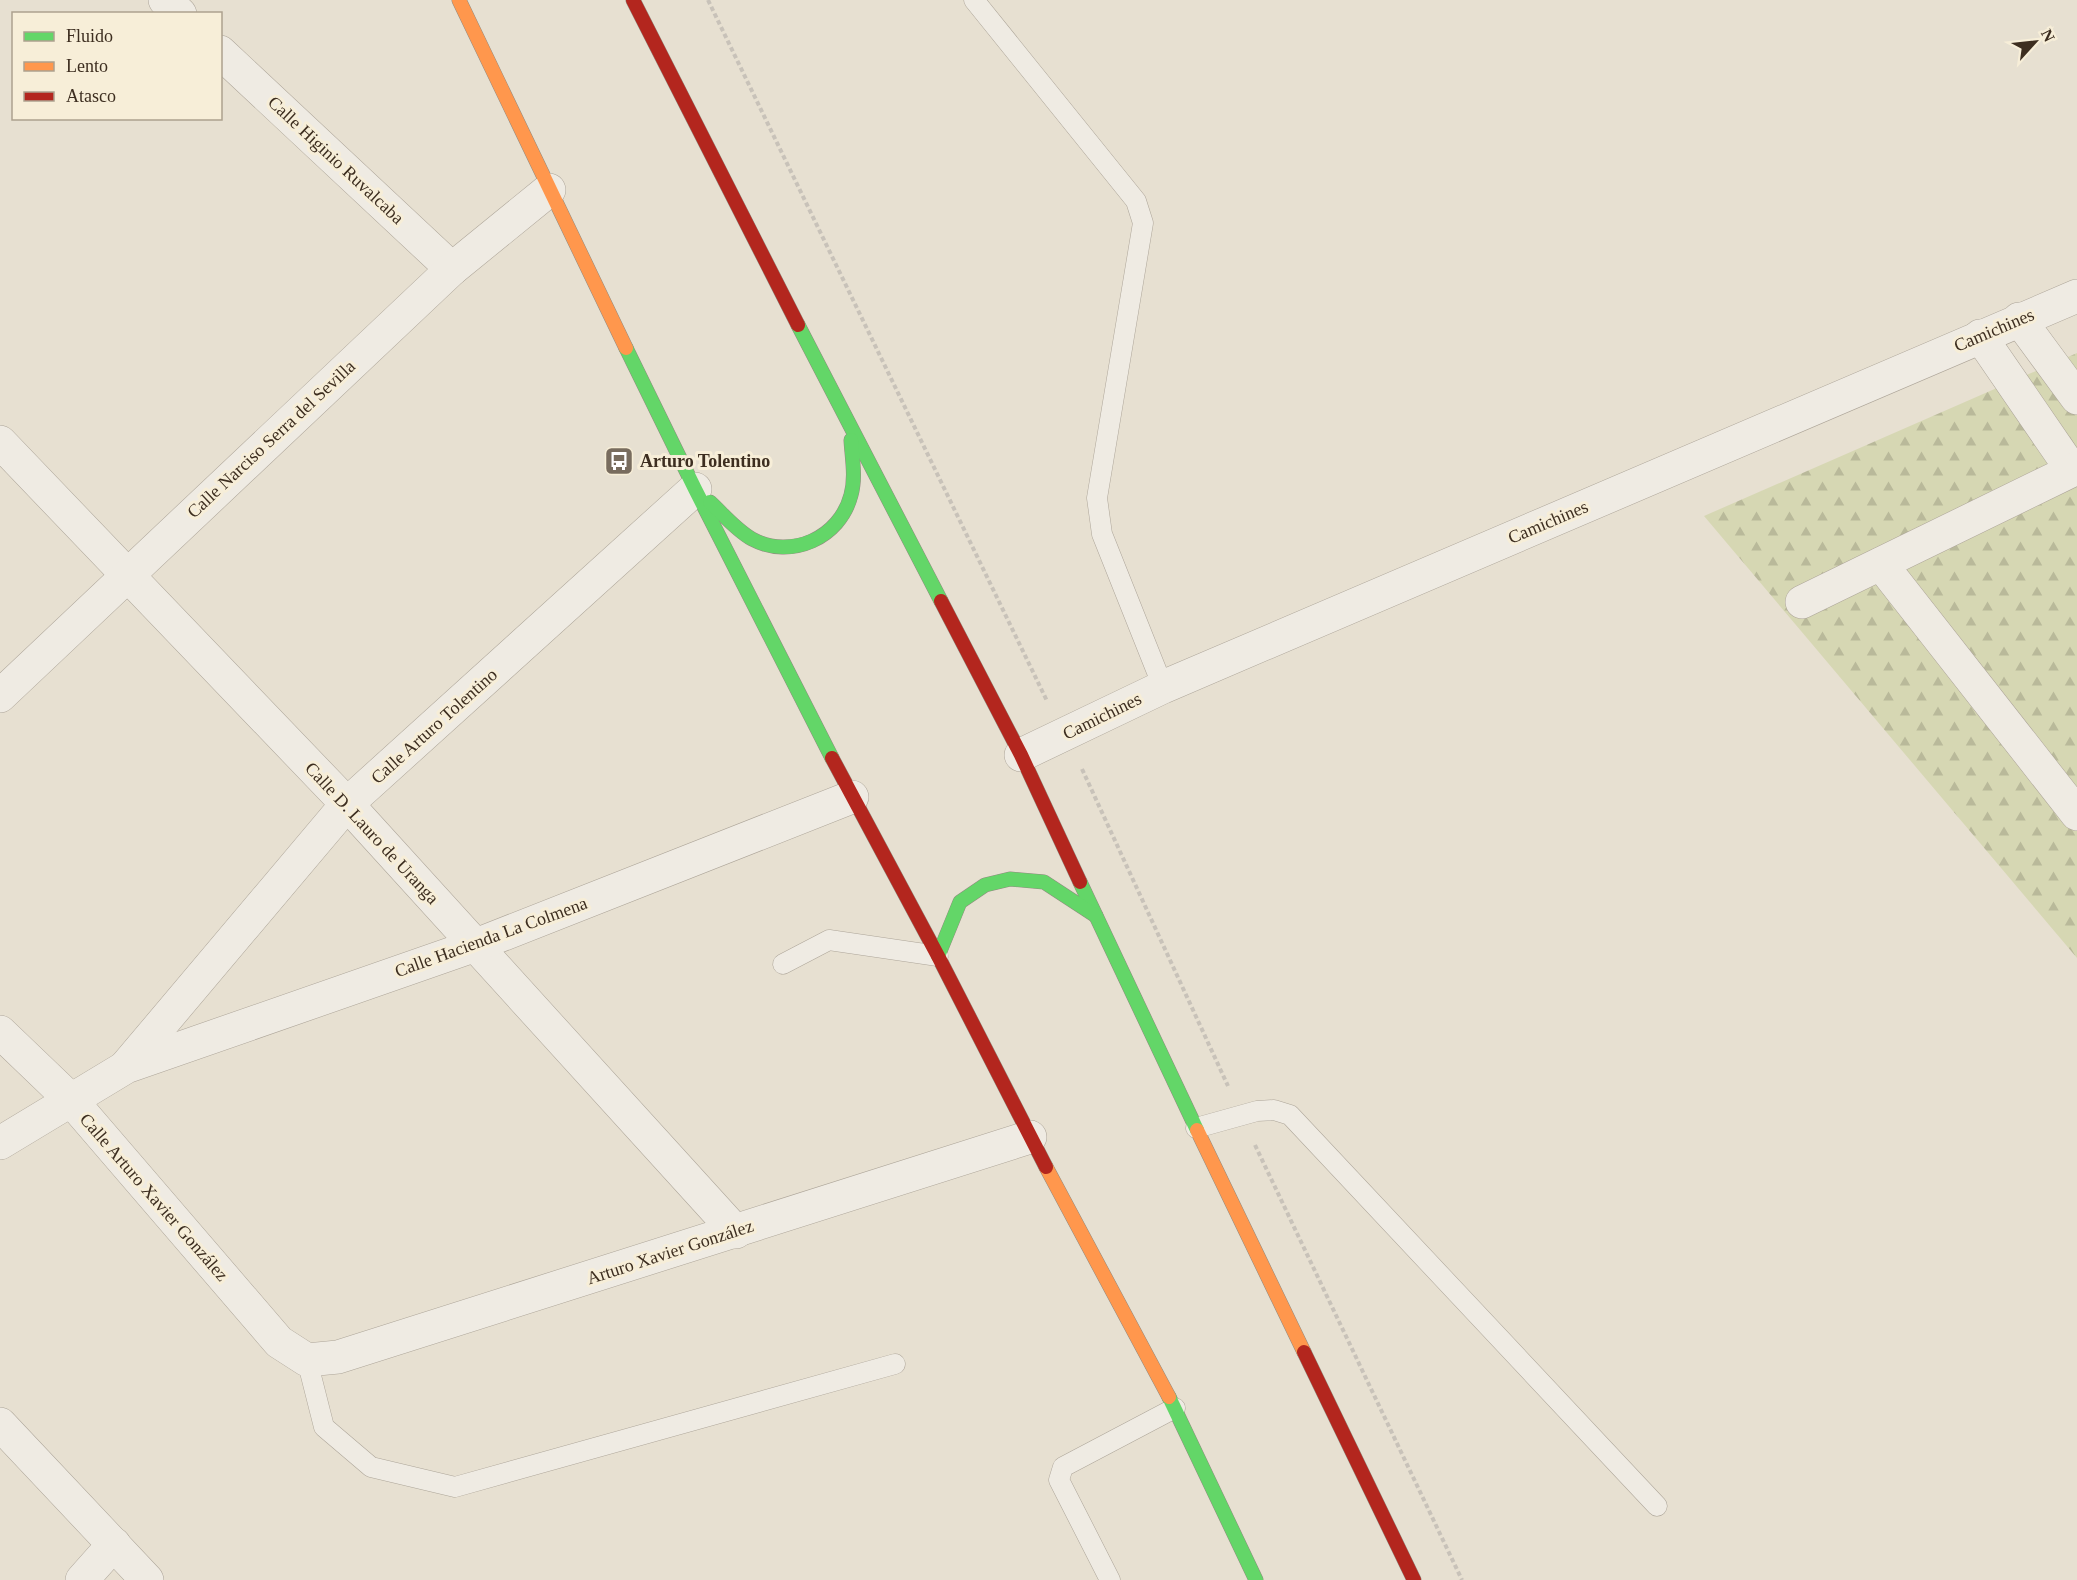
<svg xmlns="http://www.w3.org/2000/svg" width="2077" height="1580" viewBox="0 0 2077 1580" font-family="Georgia,serif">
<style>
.forest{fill:url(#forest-firs)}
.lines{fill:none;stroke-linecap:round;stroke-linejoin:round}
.lane-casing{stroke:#ada599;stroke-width:21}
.street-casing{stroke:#ada599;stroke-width:34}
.fast-casing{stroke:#928b80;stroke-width:15}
.slow-casing{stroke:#928b80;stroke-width:15}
.jam-casing{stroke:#928b80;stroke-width:15}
.path{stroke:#c8c2b9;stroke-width:4;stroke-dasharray:4.5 3;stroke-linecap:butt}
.lane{stroke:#efebe3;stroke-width:20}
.street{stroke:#efebe3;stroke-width:33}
.fast{stroke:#63d668;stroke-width:14}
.slow{stroke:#ff974d;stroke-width:14}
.jam{stroke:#b3261e;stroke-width:14}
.labels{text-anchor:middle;stroke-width:6;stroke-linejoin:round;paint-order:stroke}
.street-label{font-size:18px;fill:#3d2e20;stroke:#f7eed8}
.poi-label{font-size:18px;font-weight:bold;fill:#3d2e20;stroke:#f7eed8;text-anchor:start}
</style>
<defs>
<pattern id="forest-firs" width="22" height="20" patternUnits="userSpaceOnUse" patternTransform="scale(1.5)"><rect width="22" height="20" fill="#d6d7b3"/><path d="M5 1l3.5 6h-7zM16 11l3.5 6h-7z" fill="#b9b99a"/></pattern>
</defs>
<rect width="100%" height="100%" fill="#e7e0d1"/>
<polygon class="forest" points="2077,353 2077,958 1704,516"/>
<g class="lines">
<g class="lane-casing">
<g id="lane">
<polyline points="974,0 1136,201 1143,223 1097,498 1102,534 1163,687"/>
<polyline points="783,964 829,940 938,956"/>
<polyline points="1196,1128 1257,1111 1274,1110 1290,1115 1657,1506"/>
<polyline points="307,1360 324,1427 371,1467 455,1487 895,1364"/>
<polyline points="1110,1580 1059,1480 1063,1467 1175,1408"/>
</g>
</g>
<g class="street-casing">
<g id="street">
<polyline points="165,0 180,14"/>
<polyline points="220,52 452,269"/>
<polyline points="2019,319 2077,398"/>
<polyline points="1980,336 2072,470"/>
<polyline points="0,442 347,804 736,1232"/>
<polyline points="1881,564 2077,814"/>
<polyline points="1802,602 2077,468"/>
<polyline points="0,696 452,269 549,190"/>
<polyline points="1021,755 1163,687 2077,296"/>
<polyline points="0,1032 71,1100 279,1342 307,1360 338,1357 1030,1137"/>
<polyline points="127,1065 347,804 695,489"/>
<polyline points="0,1143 126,1067 476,945 852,797"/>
<polyline points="0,1424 147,1580"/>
<polyline points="82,1580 114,1544"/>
</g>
</g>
<g class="fast-casing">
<g id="fast">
<polyline points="798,325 941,601"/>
<polyline points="626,348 695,489 832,758"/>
<path d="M 710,502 C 723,514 736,530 752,539 C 791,560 840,538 851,495 C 856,477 852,458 851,440"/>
<polyline points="1080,882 1197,1130"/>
<polyline points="938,956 960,902 985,885 1010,879 1044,882 1096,916"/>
<polyline points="1169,1397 1256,1580"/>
</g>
</g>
<g class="slow-casing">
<g id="slow">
<polyline points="459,0 626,348"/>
<polyline points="1197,1130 1304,1352"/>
<polyline points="1046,1167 1169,1397"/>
</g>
</g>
<g class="jam-casing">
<g id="jam">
<polyline points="633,0 798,325"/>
<polyline points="941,601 1021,755 1080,882"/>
<polyline points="832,758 938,956 1046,1167"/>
<polyline points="1304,1352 1414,1580"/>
</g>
</g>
<g class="path">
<polyline points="708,0 1047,701"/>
<polyline points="1082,769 1228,1086"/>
<polyline points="1255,1145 1462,1580"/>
</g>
<use href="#lane" class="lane"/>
<use href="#street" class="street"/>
<use href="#fast" class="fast"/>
<use href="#slow" class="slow"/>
<use href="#jam" class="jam"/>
</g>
<defs>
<g id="bus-square" transform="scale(1.5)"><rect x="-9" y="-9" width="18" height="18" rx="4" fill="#786c5e" stroke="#f7eed8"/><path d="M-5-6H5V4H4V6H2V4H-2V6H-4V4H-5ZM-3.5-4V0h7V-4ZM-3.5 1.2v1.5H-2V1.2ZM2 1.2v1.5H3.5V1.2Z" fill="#fff"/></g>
</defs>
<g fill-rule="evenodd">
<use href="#bus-square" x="619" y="461"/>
</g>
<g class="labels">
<g class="street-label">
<text transform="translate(336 160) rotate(43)" y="6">Calle Higinio Ruvalcaba</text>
<text transform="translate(1994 330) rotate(-23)" y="6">Camichines</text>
<text transform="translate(271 439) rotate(-43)" y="6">Calle Narciso Serra del Sevilla</text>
<text transform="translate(1548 522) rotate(-23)" y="6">Camichines</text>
<text transform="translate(1102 716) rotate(-26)" y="6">Camichines</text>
<text transform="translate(434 726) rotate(-42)" y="6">Calle Arturo Tolentino</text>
<text transform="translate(372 833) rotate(47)" y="6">Calle D. Lauro de Uranga</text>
<text transform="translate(491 937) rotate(-20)" y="6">Calle Hacienda La Colmena</text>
<text transform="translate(154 1197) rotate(49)" y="6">Calle Arturo Xavier González</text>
<text transform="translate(670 1252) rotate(-18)" y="6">Arturo Xavier González</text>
</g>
<g class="poi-label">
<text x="640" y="467">Arturo Tolentino</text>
</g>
</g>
<rect x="12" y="12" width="210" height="108" fill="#f7eed8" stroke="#ada18e" stroke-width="1.5"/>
<rect x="24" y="32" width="30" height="9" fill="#63d668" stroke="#ada18e" stroke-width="1.5"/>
<text x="66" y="42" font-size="18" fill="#3d2e20">Fluido</text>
<rect x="24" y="62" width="30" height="9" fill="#ff974d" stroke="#ada18e" stroke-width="1.5"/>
<text x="66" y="72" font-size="18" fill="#3d2e20">Lento</text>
<rect x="24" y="92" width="30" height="9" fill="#b3261e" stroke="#ada18e" stroke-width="1.5"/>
<text x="66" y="102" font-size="18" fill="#3d2e20">Atasco</text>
<g transform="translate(2035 42) rotate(63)" stroke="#f7eed8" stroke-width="4.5" paint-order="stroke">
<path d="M0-4.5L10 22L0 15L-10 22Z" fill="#3d2e20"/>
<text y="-9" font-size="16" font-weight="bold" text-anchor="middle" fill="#3d2e20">N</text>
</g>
</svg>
